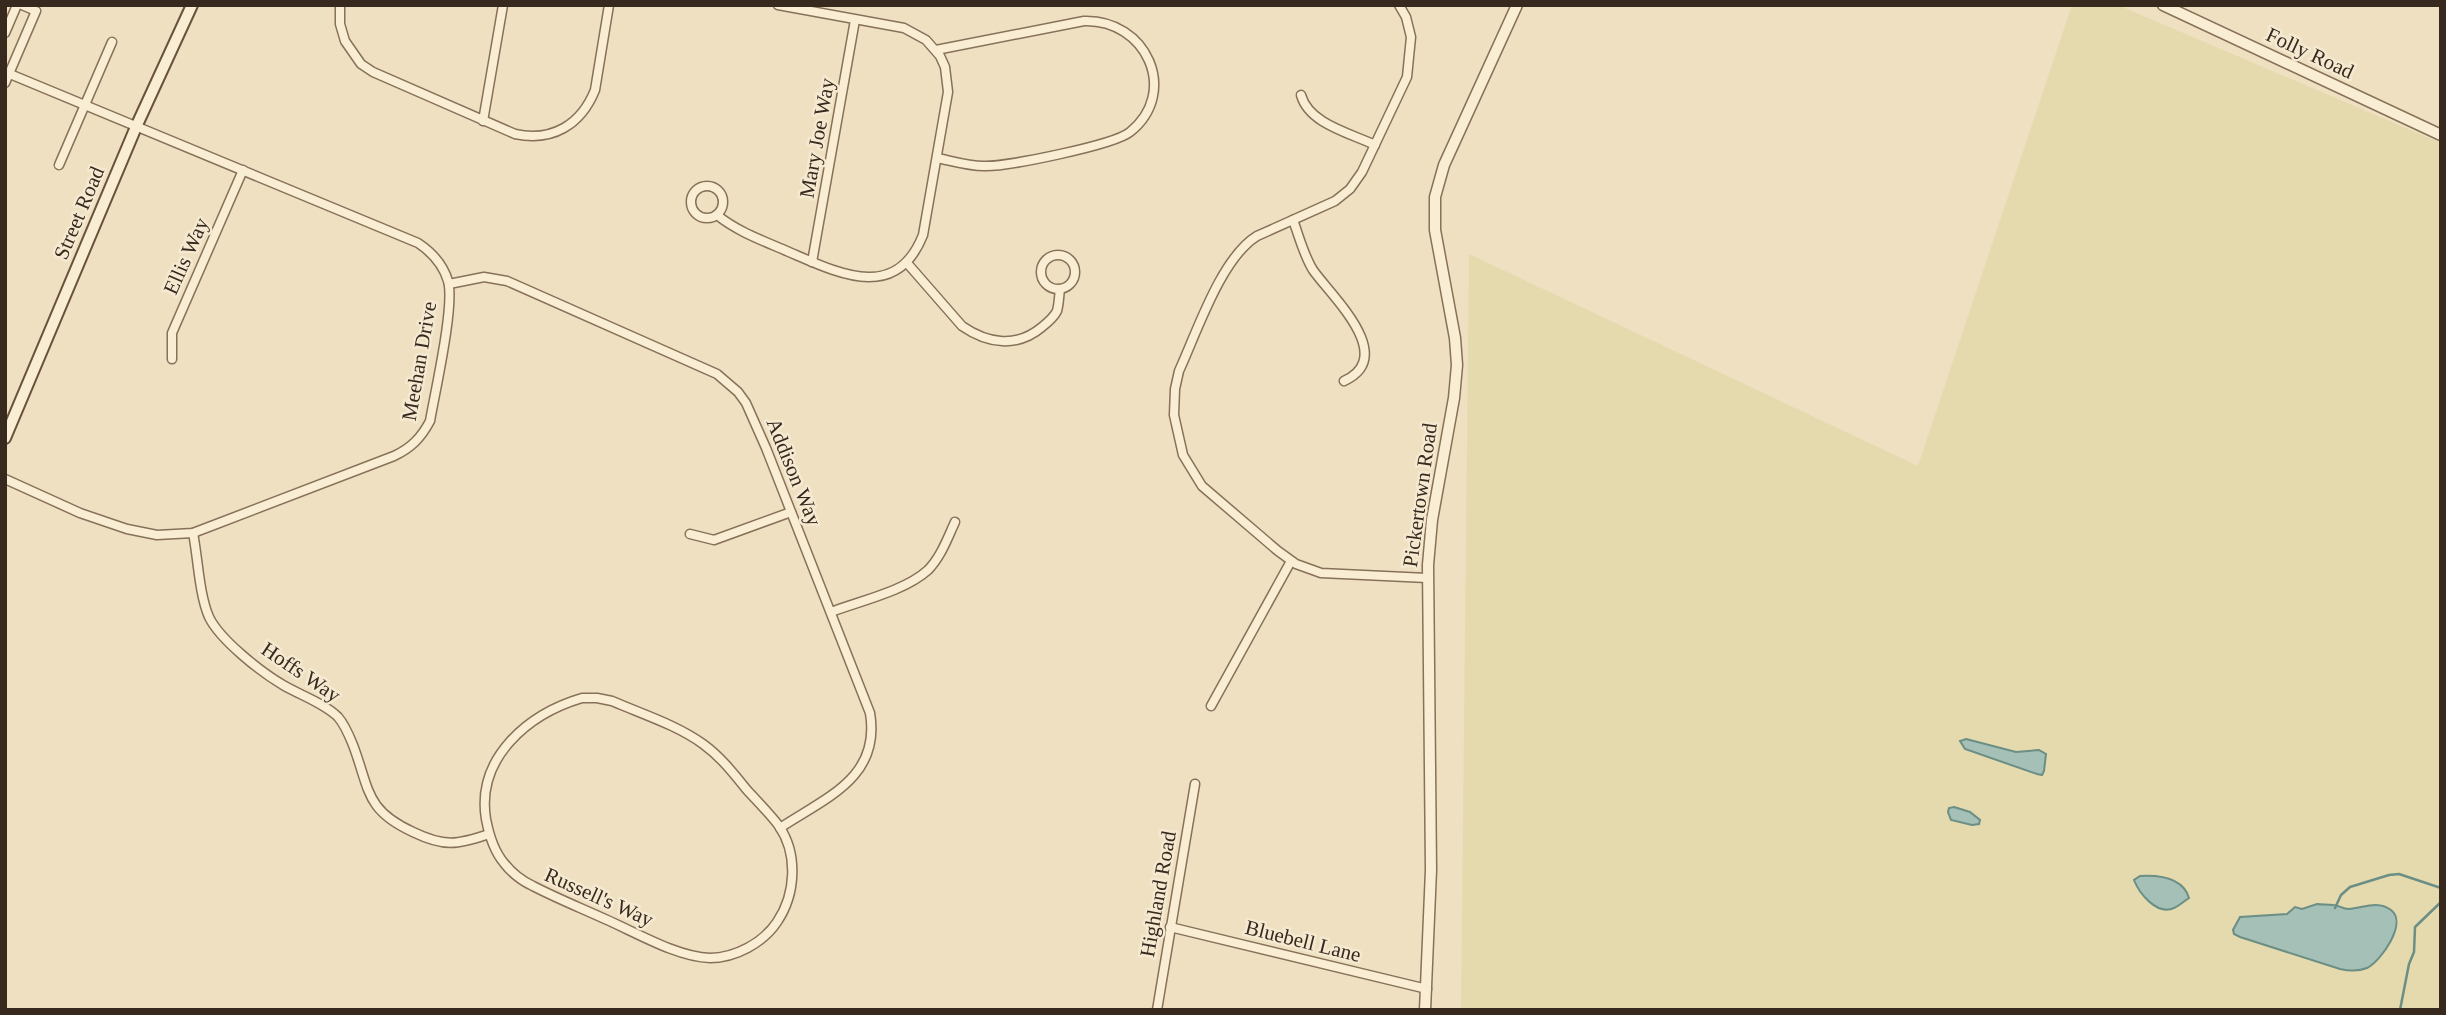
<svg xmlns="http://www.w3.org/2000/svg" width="2446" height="1015" viewBox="0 0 2446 1015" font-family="Georgia,serif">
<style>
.farmland{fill:#e4daae}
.water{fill:#a4c0b7;stroke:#6b8e85;stroke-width:2}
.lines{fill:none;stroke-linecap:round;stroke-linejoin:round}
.stream{stroke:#6b8e85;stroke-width:2.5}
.minor-casing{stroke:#877159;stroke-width:11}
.tertiary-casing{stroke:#877159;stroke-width:13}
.secondary-casing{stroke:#69523c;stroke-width:14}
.minor{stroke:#f9edd4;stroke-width:8}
.tertiary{stroke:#f9edd4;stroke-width:10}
.secondary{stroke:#f9edd4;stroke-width:10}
.labels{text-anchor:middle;stroke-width:5;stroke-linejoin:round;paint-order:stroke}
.street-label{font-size:21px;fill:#37291d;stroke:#f5ead1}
</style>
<rect width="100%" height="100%" fill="#eee0c1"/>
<polygon class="farmland" points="2072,5 2118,5 2441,143 2441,1010 1461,1010 1469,254 1918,466"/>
<g class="water">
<polygon points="1966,739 2016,752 2039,750 2046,754 2044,771 2042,775 2037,774 1965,749 1960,741"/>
<polygon points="1954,807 1970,812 1980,820 1979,824 1972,825 1951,820 1948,812 1949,808"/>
<path d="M 2140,876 C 2159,875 2183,878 2189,898 C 2184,901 2179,906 2174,908 C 2157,916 2139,893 2134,880 Z"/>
<path d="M 2317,904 C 2322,905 2328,904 2333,905 C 2339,905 2342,909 2349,909 C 2363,908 2377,900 2391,910 C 2408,923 2381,961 2367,968 C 2357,972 2349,971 2340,969 L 2240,937 L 2234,934 L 2233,930 L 2240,917 L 2287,914 L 2295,907 L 2302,909 Z"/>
</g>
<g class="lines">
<g class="stream">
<polyline points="2335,908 2341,895 2350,887 2389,875 2399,874 2441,888"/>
<polyline points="2400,1010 2409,964 2414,952 2415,927 2441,902"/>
</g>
<g class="minor-casing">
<g id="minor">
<path d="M 340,5 L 340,24 L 345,41 L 361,64 L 373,72 L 515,134 C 552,142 581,125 595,90 L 609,5"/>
<path d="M 1399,5 L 1406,17 L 1411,37 L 1407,77 L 1362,172 L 1350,189 L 1335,201 L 1257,236 C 1221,258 1197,332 1179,371 L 1175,389 L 1174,415 L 1183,455 L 1202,486 L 1278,551 L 1296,564 L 1321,573 L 1427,578"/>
<polyline points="5,33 17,5"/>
<path d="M 936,50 L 1084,21 C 1146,19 1180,92 1130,132 C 1114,145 1006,167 984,166 C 968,166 952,161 937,158"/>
<path d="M 5,72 L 418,243 C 433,253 443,264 448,281 C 455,305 435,392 430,421 C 421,438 411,448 394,456 L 193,533 L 157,535 L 127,529 L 80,513 L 5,479"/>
<polyline points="5,83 36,11 22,5"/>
<path d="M 1301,95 C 1309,124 1350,133 1375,145"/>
<polyline points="483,121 503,5"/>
<polyline points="59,165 112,42"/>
<circle cx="707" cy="202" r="16"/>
<path d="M 717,215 C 738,232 764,241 789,252 C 838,273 896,303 923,235 L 948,92 L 945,67 L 940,56 L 926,40 L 904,28 L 778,5"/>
<path d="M 1293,220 C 1299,236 1304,256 1313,270 C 1331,296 1398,356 1344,381"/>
<circle cx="1058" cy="272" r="17"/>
<polyline points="812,262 855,20"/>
<path d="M 907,263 L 962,326 C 988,344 1017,348 1042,327 C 1047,323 1054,317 1057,311 C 1059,304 1059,296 1060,289"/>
<path d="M 449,284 L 484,277 L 507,281 L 717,374 L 738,392 L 746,403 L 766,448 L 870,713 C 881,778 825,798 780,828"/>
<polyline points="172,359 172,333 243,170"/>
<path d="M 193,533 C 198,558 199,594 209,617 C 220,640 261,672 283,685 C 300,695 324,703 338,717 C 345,725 349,735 353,745 C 370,790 365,810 413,832 C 444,847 457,845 489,834"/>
<polyline points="690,534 714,540 791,512"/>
<path d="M 831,612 C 860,601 905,591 928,570 C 941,557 948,537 955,522"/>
<path d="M 582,698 L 597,698 L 612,701 C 642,714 677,725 703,744 C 721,757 734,774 747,790 C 758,802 770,814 779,826 C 798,854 796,894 777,922 C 763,943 735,958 710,958 C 677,957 635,932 605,919 C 581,908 556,898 533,886 C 522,881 511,872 504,863 C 494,851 489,835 486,819 C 476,758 528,714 582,698 Z"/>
<polyline points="1211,706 1291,561"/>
<polyline points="1170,927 1427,989"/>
<polyline points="1157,1010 1195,784"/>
</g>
</g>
<g class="tertiary-casing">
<g id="tertiary">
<polyline points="2163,5 2441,135"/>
<polyline points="1425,1010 1431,870 1428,565 1432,520 1454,398 1457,365 1455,338 1435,230 1435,197 1444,165 1517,5"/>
</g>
</g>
<g class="secondary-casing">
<polyline id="secondary" points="5,438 136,127 192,5"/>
</g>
<use href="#minor" class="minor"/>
<use href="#tertiary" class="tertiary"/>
<use href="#secondary" class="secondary"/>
</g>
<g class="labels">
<g class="street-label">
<text transform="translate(2310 53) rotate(25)" y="7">Folly Road</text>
<text transform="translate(817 138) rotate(-80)" y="7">Mary Joe Way</text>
<text transform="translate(79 213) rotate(-67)" y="7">Street Road</text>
<text transform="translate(186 256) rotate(-66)" y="7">Ellis Way</text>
<text transform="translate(419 361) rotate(-80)" y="7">Meehan Drive</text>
<text transform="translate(794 472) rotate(68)" y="7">Addison Way</text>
<text transform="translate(1420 495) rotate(-82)" y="7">Pickertown Road</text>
<text transform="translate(301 672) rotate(34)" y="7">Hoffs Way</text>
<text transform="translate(1158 894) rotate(-80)" y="7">Highland Road</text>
<text transform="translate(599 897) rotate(24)" y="7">Russell's Way</text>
<text transform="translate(1303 941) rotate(14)" y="7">Bluebell Lane</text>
</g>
</g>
<rect width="2446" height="1015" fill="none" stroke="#37291d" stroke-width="14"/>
</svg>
